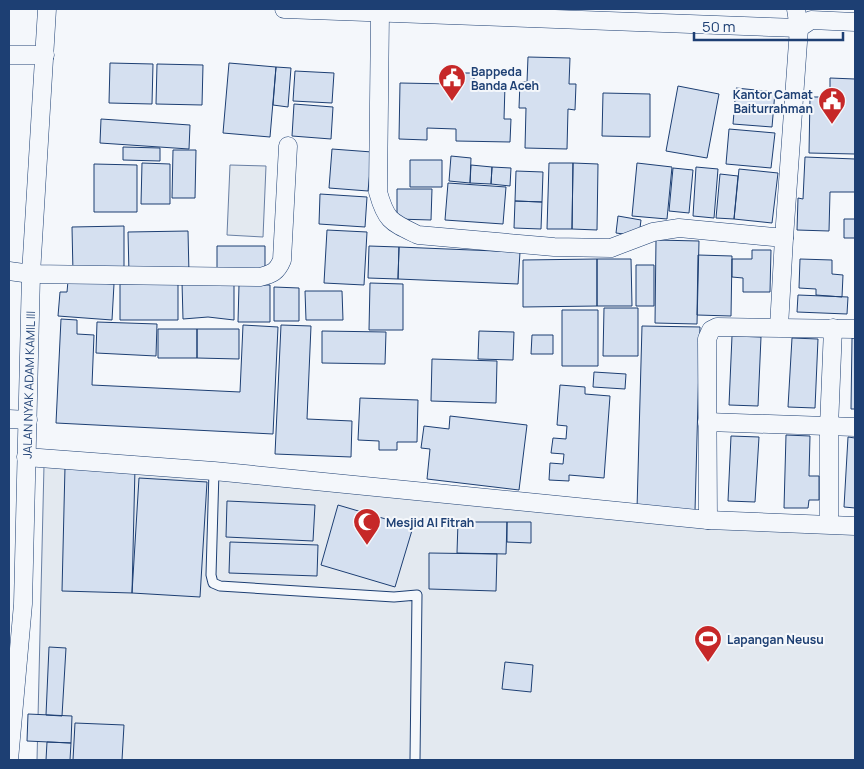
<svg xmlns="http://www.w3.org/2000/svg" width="864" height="769" font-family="Manrope,sans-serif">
<rect width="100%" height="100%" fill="#f4f7fb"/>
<path fill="#e3e9f0" stroke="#687fa3" d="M230 165 266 166 263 237 227 235Z
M44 465 855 526V760H37Z"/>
<path fill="#d5e0f0" stroke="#1d3f73" d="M528 57 570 58 569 84H576L575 110 568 109 567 149 525 148 526 108H519L520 82H527Z
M110 63 153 64 152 104 109 103Z
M229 63 276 67 270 137 223 133Z
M157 64 203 65 202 105 156 104Z
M276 67 291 68 288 107 273 105Z
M295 71 334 73 332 103 293 101Z
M451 73H474V85H505L504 119H511L510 142 456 141V129L427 128V140L399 139 400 83 451 84Z
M830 78 855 79V154L809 153 810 97H830Z
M678 86 719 94 707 158 666 151Z
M736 88 775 92 772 127 733 124Z
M603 93 650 94V137L602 136Z
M294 104 333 107 331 139 292 136Z
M101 119 190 125 189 149 100 143Z
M729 129 775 133 771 168 726 164Z
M123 147 160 148V161L123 160Z
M332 149 372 152 368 191 329 188Z
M173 150H196L195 198H172Z
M451 156 471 158 470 183 449 181Z
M805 157 855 159V192H830L829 231 797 230 798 198 803 199Z
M410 160H442V187H410Z
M142 163 170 164V204H141Z
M549 163H573L572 229H547Z
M573 163 598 164 597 230 572 229Z
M637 163 672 167 667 219 632 216Z
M94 164 137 165V212H94Z
M471 165 492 167 491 184 470 183Z
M492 167 511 168 510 186 491 184Z
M696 167 718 169 714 218 693 216Z
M673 168 693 170 689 213 669 211Z
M739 169 778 173 772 223 734 219Z
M516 171 543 172 542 202 515 201Z
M720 174 738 176 734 219 716 218Z
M448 183 506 187 503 224 445 220Z
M397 189H432L431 220 397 219Z
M320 194 367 197 365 227 319 224Z
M515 201 542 202 541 229 514 228Z
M618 216 641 220 639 236 616 233Z
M844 219H855V238H844Z
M124 226V272L73 273 72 227Z
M327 230 367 232 364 285 324 283Z
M188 231 189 274H129L128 232Z
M656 240 699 241 697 324 655 323Z
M217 246H265V271H217Z
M369 246 399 247 398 279 368 278Z
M399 247 520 252 518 284 398 279Z
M752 250H771L770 292H743V278L732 277V259H752Z
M698 255 732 256 731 316 697 315Z
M597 259H631L632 306H597Z
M597 259V306L523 307V260Z
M800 259 832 260V274L843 275 842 297 816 295V289L799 288Z
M636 265H654V306H636Z
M68 281 114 284 112 320 58 316 60 292H67Z
M182 282H234V320L208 317 183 319Z
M370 283 403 284V330H369Z
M120 284H178V320H120Z
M239 285H270V322H238Z
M274 287 299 288V321H274Z
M305 291H342L343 320H306Z
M798 295 848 297 847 314 797 312Z
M604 308H638V356H603Z
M562 310H598V366H562Z
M61 319 77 320V334L94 335 92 385 240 392 243 325 278 327 273 434 56 423Z
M97 322 157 324 156 356 96 353Z
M281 325 311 326 307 419 352 421 351 457 275 454Z
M642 326 700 327 695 511 637 509Z
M158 329H197V358H158Z
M197 329H239V359L197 358Z
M322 331 386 332 385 364 322 363Z
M479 331 514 332 513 360 478 359Z
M532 335H553V354H531Z
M732 336 761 337 758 406 729 405Z
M792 338 818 339 815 408 788 407Z
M852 338H855V409H851Z
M432 359 497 361 496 403 431 401Z
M594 372 626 374 625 389 593 387Z
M560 385 585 387V394L610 396 604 478 569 475V481L549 480 550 463 563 464 564 454 551 453 553 438 566 439 567 426 557 425Z
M360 398 418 400 417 442H397V450H379V441L358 440Z
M450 416 527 425 519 490 427 479 430 449 421 448 424 426 449 429Z
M786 435 810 436 809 476H819V500H809L808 508H784Z
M731 436 759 437 755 502 728 501Z
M848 437 855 438V508L844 507Z
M65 467 135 468 132 593 62 591Z
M139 478 207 482 200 597 132 593Z
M227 501 315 505 313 541 226 537Z
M338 505 413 527 395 587 321 565Z
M458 522H507L506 554 457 553Z
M507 522H531V543L507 542Z
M230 542 318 545 317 576 229 573Z
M429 553 497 554 496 591 429 589Z
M49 647 66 648 62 716 46 715Z
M505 662 533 665 531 692 502 689Z
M28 714 72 716 71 743 27 741Z
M75 723 124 725 122 760H73Z
M47 742 71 743 70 760H46Z"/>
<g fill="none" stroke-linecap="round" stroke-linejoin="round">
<defs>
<path id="service" d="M214 471 211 575 213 583 220 586 394 597 417 595 415 760"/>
<g id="minor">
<path d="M284 9 799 28 811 20 855 22"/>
<path d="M380 13 378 192C386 221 391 222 418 235L554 247 611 248 653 232 679 228 784 238 799 28 796 9"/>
<path d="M9 55H45"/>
<path d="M9 271 31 274 260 277C272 274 277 272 282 260L288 146"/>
<path d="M779 327 784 238"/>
<path d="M9 419 28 420"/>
<path d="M707 422 855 427"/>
<path d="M26 457 214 471 708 520 855 526"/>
<path d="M708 520 707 339 711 330 717 327 855 329"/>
<path d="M829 524V427L833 328"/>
<path id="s1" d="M9 760 23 604 31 274 47 9"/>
</g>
</defs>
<use href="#service" stroke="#1d3f73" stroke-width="11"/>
<use href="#minor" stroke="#1d3f73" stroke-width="19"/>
<use href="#service" stroke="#f4f7fb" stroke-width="9"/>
<use href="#minor" stroke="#f4f7fb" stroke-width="18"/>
</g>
<defs>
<symbol id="civic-pin" viewBox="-11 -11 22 30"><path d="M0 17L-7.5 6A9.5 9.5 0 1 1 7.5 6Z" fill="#c62828" stroke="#f4f7fb"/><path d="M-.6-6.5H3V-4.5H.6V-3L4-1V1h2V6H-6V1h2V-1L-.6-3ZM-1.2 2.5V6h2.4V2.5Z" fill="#fff"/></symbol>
<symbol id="mosque-pin" viewBox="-11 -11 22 30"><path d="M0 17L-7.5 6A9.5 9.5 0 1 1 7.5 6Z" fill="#c62828" stroke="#f4f7fb"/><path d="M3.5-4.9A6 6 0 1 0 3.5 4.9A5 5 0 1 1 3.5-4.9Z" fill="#fff"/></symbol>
<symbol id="stadium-pin" viewBox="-11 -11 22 30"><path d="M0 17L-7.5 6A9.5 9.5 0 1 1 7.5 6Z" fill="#c62828" stroke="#f4f7fb"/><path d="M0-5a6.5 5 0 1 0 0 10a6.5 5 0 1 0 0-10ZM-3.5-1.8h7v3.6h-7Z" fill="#fff"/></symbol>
</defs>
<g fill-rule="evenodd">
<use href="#civic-pin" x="436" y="62" width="32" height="43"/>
<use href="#civic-pin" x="816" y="85" width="32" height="43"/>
<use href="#mosque-pin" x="351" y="506" width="32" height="43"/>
<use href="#stadium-pin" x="692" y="623" width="32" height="43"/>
</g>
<g text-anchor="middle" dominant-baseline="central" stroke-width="4" stroke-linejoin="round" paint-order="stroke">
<g font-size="12" font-weight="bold" fill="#1d3f73" stroke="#f4f7fb" text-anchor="start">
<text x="471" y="71">Bappeda<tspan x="471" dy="14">Banda Aceh</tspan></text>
<text x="813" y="94" text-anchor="end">Kantor Camat<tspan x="813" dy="14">Baiturrahman</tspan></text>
<text x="386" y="522">Mesjid Al Fitrah</text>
<text x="727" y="639">Lapangan Neusu</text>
</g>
<g font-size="12" fill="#1d3f73" stroke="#f4f7fb">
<text stroke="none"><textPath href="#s1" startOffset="376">JALAN NYAK ADAM KAMIL III</textPath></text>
</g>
</g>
<rect width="864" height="769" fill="none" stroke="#1d3f73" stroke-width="20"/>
<path d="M694 32v8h149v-8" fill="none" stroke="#1d3f73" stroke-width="2.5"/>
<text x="702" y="32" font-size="15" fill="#1d3f73" stroke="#f4f7fb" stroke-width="4" paint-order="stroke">50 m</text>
</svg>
